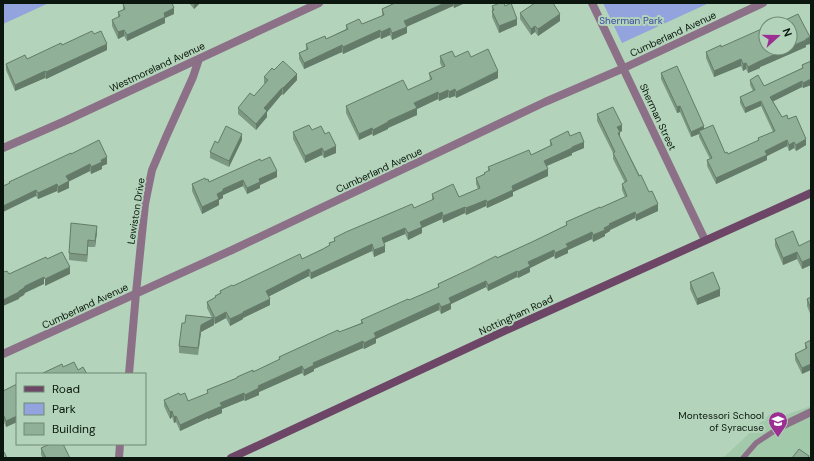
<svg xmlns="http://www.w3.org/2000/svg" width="814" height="461" font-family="'DM Sans',sans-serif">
<rect width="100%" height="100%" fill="#b3d4ba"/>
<path fill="#a1c9aa" d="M811 406V458H723L770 414 777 418Z"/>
<path fill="#93a3dd" d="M3 3H49L3 24Z
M603 3H709L622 43Z"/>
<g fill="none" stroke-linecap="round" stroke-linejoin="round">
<path stroke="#8c7088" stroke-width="5.5" d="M743 458 756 443 782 426"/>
<path stroke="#8c7088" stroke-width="8" d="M592 3 705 240
M3 148 65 121 319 3
M3 354 232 250 545 102 624 68 763 3
M129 374 136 293 145 204 152 170 166 137 193 77 199 59
M782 426 811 412
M119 458 120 444"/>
<path stroke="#6d4667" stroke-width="8" d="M231 458 513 327 811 193"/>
</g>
<path fill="#7c9782" d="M189 3H200L194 9Z
M395 3H465L454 8 453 6 406 27 407 33 392 40 390 35 381 39 380 37 343 54 342 52 304 69 299 59V53L306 50V44L326 39 346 29V25L362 24 382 16V9Z
M123 4 174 14 165 18V23L127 41 124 36 118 39 112 26V20L118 17V12L123 10Z
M492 6H505L517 25 499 33 492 17Z
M520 13 560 21 538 36 535 32 531 35 520 19Z
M94 34 107 50 46 79 45 78 15 91 6 70V64L27 59 62 45Z
M810 44 806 45V47L760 67V68L748 73 746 69 743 71 741 66 714 77 706 58V52L721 47Z
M440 56 455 57H471L498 78 456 98 455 96 449 98 448 97 439 101 438 99 417 109V115L388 128V129L373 136 372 134 359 140 346 113V106L408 90 430 80 429 73 442 67 440 63Z
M811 61V85L803 88 802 87 773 101 782 117 788 119 806 145 796 151 794 148 789 151 787 146 767 156V160L716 184 707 166V160L710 159 699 137V134L691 137 680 112 677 113 661 79V73L704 129 725 153 728 154 758 141V138L773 132 761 106 745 113 740 103V97L753 91 750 85V80L764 86 802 68V65Z
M274 70 297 80 283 95 282 94 267 112V117L256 130 238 114V108L254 96 265 84 264 83V77Z
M597 114 622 131 620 132V137L658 211 636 221 635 218 610 230V231L605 234V236L593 242 592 239 568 250V253L555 259 554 256 530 268V272L518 278 517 277 488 291 486 287 451 304V309L441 314 439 310 376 339V343L364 349 363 348 314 369V371L304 376 302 373 259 392V395L245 401 244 400 222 409V413L208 419V418L180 431 176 422 174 423 172 417 170 419 164 406V400L180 395 188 401 207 394V390L237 378V377L253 372 279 360V357L361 323V320L438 288V284L534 241 566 225V222L600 208 625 197 622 190V184L625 183 613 159V153L597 121Z
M312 130 325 134 336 153 324 158 322 155 305 163 293 139V132Z
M570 136 584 148 572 153V155L547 166 548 176 513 192V196L487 208 486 206 466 215 465 213 443 223 442 219 422 228V233L408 240 405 234 384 243 385 252 374 257 372 251 311 279 309 276 269 296 270 305 243 318V319L230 326 226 318 215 324 214 323V325L201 332 198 355 179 353V346L185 323 212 318 207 308V302L215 298V296L220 293V291L302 259 323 249 329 246V243L334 241V238L414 208 432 201V194L459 197 478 189 476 184V178L484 174V173L488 171V167L531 155 550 146V140Z
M242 140 229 167 210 158V152L218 143Z
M71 154 107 164 102 166V169L91 174 90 171 69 181V188L58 193 57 191 38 199 36 196 9 183V182Z
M261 161 277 177 260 185V188L247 194 243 186 223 195V198L219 200V205L202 214 192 191V184L206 180 209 182Z
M97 232 95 247H88L87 262 69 260V253Z
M775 239 799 246 811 240V265L802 269 797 259 783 265 775 246Z
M690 282 720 296 697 305 690 289Z
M811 297V316L807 306V299Z
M811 340 802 374 795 360V354L805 349V343Z
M17 384V422L6 427 4 422 3 391Z
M41 448 70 458H43L41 455Z"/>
<path fill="#657b6a" d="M194 3H200L194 9Z
M445 3H453V6L404 28V21Z
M454 3H465L454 8Z
M174 8V14L165 18V23L127 41V35L164 13Z
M560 14V21L538 36V29Z
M517 19V25L499 33V26Z
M535 26V32L531 35V29Z
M407 27V33L392 40V33Z
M390 28V35L381 39V32Z
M124 30V36L118 39V32Z
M380 30V37L343 54V47Z
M810 37V44L806 45V47L760 67V68L748 73V67L760 61 789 48H790V47Z
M107 44V50L46 79V72Z
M342 45V52L304 69V63Z
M741 59V66L714 77V71Z
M746 63V69L743 71V64Z
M45 71V78L15 91V85Z
M498 71V78L456 98V92Z
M297 74V80L283 95V88Z
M811 79V85L803 88V83Z
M802 81V87L770 103V97Z
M282 88V94L267 112V117L256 130V124L264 108Z
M455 89V96L449 98V92Z
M448 90V97L439 101V94Z
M438 92V99L417 109V115L388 128V129L373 136V130L388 121 414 103Z
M761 101V106L745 113V108Z
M680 106V112L677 113V107Z
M622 125V131L620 132V139L618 140 617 127Z
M704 126V131H699V134L691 137V132Z
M372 128V134L359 140V134Z
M242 134V140L229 167V161Z
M806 139V145L796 151V145Z
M787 140V146L767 156V160L716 184V178L765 151Z
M584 142V148L572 153V155L544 167V161Z
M794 142V148L789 151V145Z
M336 146V153L324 158V152Z
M322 148V155L305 163V156Z
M107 157V164L102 166V169L91 174V167L101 160Z
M90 164V171L66 183V176Z
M548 169V176L513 192V196L487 208V202L512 186Z
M277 171V177L260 185V188L247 194V188L259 179Z
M243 180V186L223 195V198L219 200V205L202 214V207L223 189Z
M69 181V188L58 193V187Z
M57 184V191L38 199V193Z
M36 190V196L3 212V206Z
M486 200V206L466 215V208Z
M658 204V211L636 221V215Z
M465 207V213L443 223V216Z
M442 212V219L422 228V233L408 240V233L420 222Z
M635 212V218L610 230V231L605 234V236L593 242V235L609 224Z
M97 226V232L95 247V241Z
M405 228V234L382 244V238Z
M592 232V239L568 250V253L555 259V253L566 244Z
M88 240V247L87 262V255Z
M372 244V251L311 279V273Z
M385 246V252L374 257V250Z
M554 250V256L530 268V272L518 278V272L528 262Z
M797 252V259L783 265V258Z
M811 258V265L802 269V262Z
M70 267V274L45 286V279Z
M309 269V276L266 298V291Z
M517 271V277L488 291V285Z
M44 277V284L25 293 24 295 19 298V299L3 306V300L19 291 25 286Z
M486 281V287L451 304V309L441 314V307L449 298Z
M720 289V296L697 305V299Z
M270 299V305L243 318V319L230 326V319L243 312Z
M439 303V310L376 339V343L364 349V343L374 333Z
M226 312V318L215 324V318Z
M214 318V325L201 332 198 355 201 325Z
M363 341V348L314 369V371L304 376V370L313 363Z
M811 364V370L802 374V368Z
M302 366V373L259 392V395L245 401V395L258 386Z
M244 393V400L222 409V413L208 419V412L220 403Z
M172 411V417L170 419V412Z
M208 412V418L180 431V425Z
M17 416V422L6 427V421Z
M176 416V422L174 423V417Z"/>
<path fill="#90b097" stroke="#657b6a" d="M125 3H172L174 8 164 13 165 17 127 35 124 30 118 32 112 20 120 16 118 12 125 9 123 4Z
M395 3H445L404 21 407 27 392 33 390 28 381 32 380 30 343 47 342 45 304 63 299 53 308 49 306 44 325 36 326 39 348 29 346 25 359 19 362 24 384 15 382 9Z
M500 3H504L505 6 511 3 517 19 499 26 492 11 494 10 492 6Z
M535 3H553L560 14 538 29 535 26 531 29 520 13Z
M798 14 810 37 806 39V40L790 47V24H777Z
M766 27V48H789L760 61 748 67 746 63 743 64 741 59 714 71 706 52 721 45V47Z
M92 31 94 34 101 31 107 44 46 72 45 71 15 85 6 64 25 55 27 59 61 43 62 45Z
M488 49 498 71 456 92 455 89 449 92 448 90 439 94 438 92 414 103 417 108 388 121V122L373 130 372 128 359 134 346 106 403 80 408 90 432 79 429 73 445 66 440 56 452 51 455 57 468 51 471 57Z
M283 61 297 74 283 88H282L264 108 267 111 256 124 238 108 250 93 254 96 268 80 264 77 272 68 274 70Z
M811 61V79L803 83 802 81 770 97 782 117 787 115 788 119 796 116 806 139 796 145 794 142 789 145 787 140 765 151 767 155 716 178 707 160 712 158 699 131 713 125 725 153 727 152 728 154 759 140 758 138 775 131 761 101 745 108 740 97 755 90 750 80 758 75 764 86 803 68 802 65Z
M677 66 704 126 691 132 680 106 677 107 661 73Z
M613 107 622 125 617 127 620 132 618 133 639 176 641 175 649 192 652 191 658 204 636 215 635 212 609 224 610 225 604 228 605 230 593 235 592 232 566 244 568 247 555 253 554 250 528 262 530 266 518 272 517 271 488 285 486 281 449 298 451 303 441 307 439 303 374 333 376 337 364 343 363 341 313 363 314 365 304 370 302 366 258 386 259 388 245 395 244 393 220 403 222 406 208 412 180 425 176 416 174 417 172 411 170 412 164 400 179 393 180 395 185 393 188 401 208 393 207 390 237 378V377L253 370V372L280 359 279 357 316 340 338 330 339 332 363 323 361 320 408 299 409 300 439 287 438 284 470 269 496 256 497 258 534 241 567 225 566 222 600 207V208L627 196 622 184 627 181 613 153 615 152 597 114Z
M309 125 312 130 321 126 325 134 329 132 336 146 324 152 322 148 305 156 293 132Z
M226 126 242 134 229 161 210 152 215 141 218 143Z
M568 131 570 136 580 132 584 142 572 147V148L544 161 548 169 512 186 513 190 487 202 486 200 466 208 465 207 443 216 442 212 420 222 422 227 408 233 405 228 382 238 385 246 374 250 372 244 311 273 309 269 266 291 270 299 243 312V313L230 319 226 312 215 318 207 302 216 297 215 296 221 293 220 291 232 285 233 286 300 254 302 259 323 249 330 245 329 243 335 241 334 238 346 232 412 204 414 208 434 199 432 194 453 184 459 197 480 188 476 178 485 174 484 173 490 170 488 167 529 150 531 155 552 145 550 140Z
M99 140 107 157 101 160 102 162 91 167 90 164 66 176 69 181 58 187 57 184 38 193 36 190 3 206V186L10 183 9 182 71 153V154Z
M270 157 277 171 259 179 260 182 247 188 243 180 223 189V191L217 194 219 199 202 207 192 184 205 178 206 180 208 179 209 182 260 159 261 161Z
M71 223 97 226 95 241 88 240 87 255 69 253Z
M793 231 799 246 811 240V258L802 262 797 252 783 258 775 239Z
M62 252 70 267 45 279 44 277 25 286 24 288 19 291V292L3 300V272L7 271 9 274 46 257 47 259Z
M713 272 720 289 697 299 690 282Z
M811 297V309L807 299Z
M186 315 214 318 201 325 198 348 179 346 182 323H185Z
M811 340V364L802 368 795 354 807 348 805 343Z
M74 362 78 370 83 367 87 374H41L62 364 63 367Z
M17 384V416L6 421 4 416H3V391Z
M50 444H63L70 458H46L41 448Z
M799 449 809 456 808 458H792Z
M3 452H4L7 458H3Z"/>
<defs>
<symbol id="school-pin" viewBox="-11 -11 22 30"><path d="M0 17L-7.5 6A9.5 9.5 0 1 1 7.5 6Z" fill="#9c3092" stroke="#b3d4ba"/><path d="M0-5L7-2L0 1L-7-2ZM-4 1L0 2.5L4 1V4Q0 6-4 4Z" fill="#fff"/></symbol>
</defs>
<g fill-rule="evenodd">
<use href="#school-pin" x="767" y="410" width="22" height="30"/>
</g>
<g text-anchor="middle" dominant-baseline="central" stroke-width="4" stroke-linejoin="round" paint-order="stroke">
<g font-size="10" fill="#3b4a9f" stroke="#b3d4ba">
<text x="631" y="20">Sherman Park</text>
</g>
<g font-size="10" fill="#0b170e" stroke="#b3d4ba">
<text transform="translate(673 34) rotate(-25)">Cumberland Avenue</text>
<text transform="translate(157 67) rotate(-25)">Westmoreland Avenue</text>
<text transform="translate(658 117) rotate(65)">Sherman Street</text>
<text transform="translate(379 170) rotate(-25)">Cumberland Avenue</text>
<text transform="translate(136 211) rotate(-81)">Lewiston Drive</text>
<text transform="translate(85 306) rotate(-25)">Cumberland Avenue</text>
<text transform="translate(516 315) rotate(-25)">Nottingham Road</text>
</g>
<g font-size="10" fill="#0b170e" stroke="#b3d4ba" text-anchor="end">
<text x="764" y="415">Montessori School<tspan x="764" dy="12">of Syracuse</tspan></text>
</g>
</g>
<rect width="814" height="461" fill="none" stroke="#0b170e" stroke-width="8"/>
<rect x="16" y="373" width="130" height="72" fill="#b3d4ba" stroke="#708875"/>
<rect x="24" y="386" width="20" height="6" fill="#6d4667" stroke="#708875"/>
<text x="52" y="393" font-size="12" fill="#0b170e">Road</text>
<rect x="24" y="403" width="20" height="12" fill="#93a3dd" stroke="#708875"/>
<text x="52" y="413" font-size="12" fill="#0b170e">Park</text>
<rect x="24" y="423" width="20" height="12" fill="#90b097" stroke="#708875"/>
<text x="52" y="433" font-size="12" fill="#0b170e">Building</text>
<g transform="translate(778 36) rotate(69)"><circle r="19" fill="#b3d4ba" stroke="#708875"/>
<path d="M0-3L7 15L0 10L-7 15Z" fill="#9c3092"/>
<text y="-6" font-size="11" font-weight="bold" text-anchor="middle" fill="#0b170e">N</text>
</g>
</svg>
